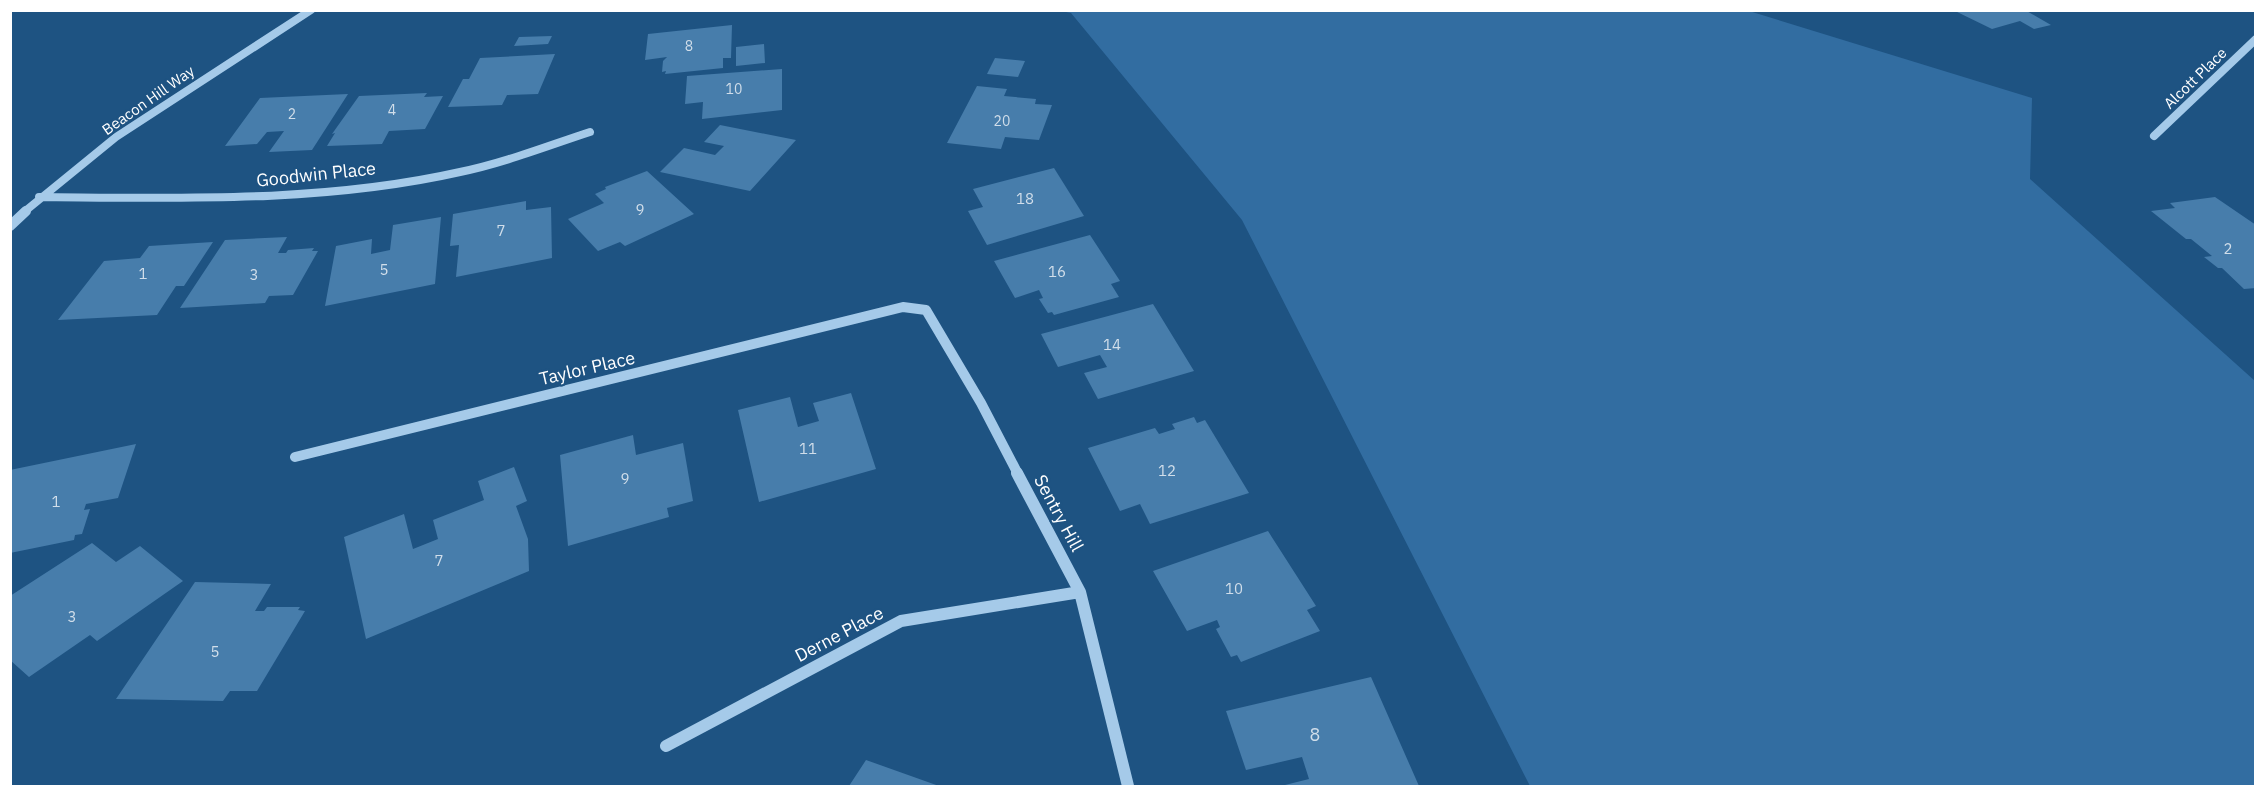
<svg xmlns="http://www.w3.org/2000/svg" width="2266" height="797" font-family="'IBM Plex Sans',sans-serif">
<rect width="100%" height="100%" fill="#1e5382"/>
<path fill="#326da1" d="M1061 11H1749L2032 98 2030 179 2255 381V786H1530L1242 220 1071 13Z"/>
<path fill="#477dab" d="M1953 10H2025L2051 25 2034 29 2020 21 1992 29Z
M732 25 731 58H723V68L665 74 666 71 662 72 663 61 667 57 645 60 648 34Z
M552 36 548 44 514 46 519 37Z
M764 44 765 63 736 66V47Z
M555 54 538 94 507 95 502 105 448 107 463 79H469L480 58Z
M995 58 1025 61 1018 77 987 74Z
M782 69V110L702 119 703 102 685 104 687 76Z
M977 86 1007 89 1004 96 1036 99 1035 104 1052 105 1039 140 1005 137 1001 149 947 143Z
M427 93 424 97 443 96 425 129 389 131 382 144 327 146 335 133 332 134 359 96Z
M348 94 312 150 269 152 284 131 267 132 257 144 225 146 260 98Z
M720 125 796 140 750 191 660 172 684 148 715 155 724 146 704 142Z
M1054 168 1084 216 987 245 968 211 983 207 973 189Z
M647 171 694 214 625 246 620 242 598 251 568 219 604 203 595 194 606 189 605 187Z
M2215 197 2256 225V288L2244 289 2222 268H2218L2204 257 2212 256 2191 239H2186L2151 211 2175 208 2170 203Z
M526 201V210L551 207 552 258 456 277 459 245 450 246 453 214Z
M441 217 435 284 325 306 336 246 372 239 371 254 390 250 393 225Z
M1090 235 1120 281 1111 284 1119 297 1054 315 1052 312 1048 313 1039 299 1043 298 1039 290 1015 298 994 261Z
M287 237 278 253H286L288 250 314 248 312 251H318L293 295 269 296 265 303 180 308 225 240Z
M213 242 184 286H176L157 315 58 320 104 261 140 258 149 246Z
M1153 304 1194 371 1098 399 1084 373 1107 367 1100 355 1058 367 1041 334Z
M851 393 876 469 759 502 738 410 790 397 798 427 819 421 813 403Z
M1194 417 1197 423 1205 420 1249 493 1150 524 1140 504 1120 511 1088 448 1155 428 1159 434 1175 429 1172 424Z
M633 435 636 455 683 443 693 501 667 508 669 517 568 546 560 455Z
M136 444 118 498 86 504 84 510 90 509 82 534 75 535 74 540 10 553V470Z
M514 467 527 501 516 506 528 539 529 571 366 639 344 537 404 514 413 549 438 539 433 520 484 500 478 481Z
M1268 531 1316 606 1307 610 1320 631 1241 662 1237 655 1231 657 1216 629 1220 627 1217 620 1187 631 1153 571Z
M92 543 116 562 140 546 183 581 97 641 90 635 29 677 10 660V596Z
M195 582 271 584 255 611H264L267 607H300L298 610 305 611 257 691H230L223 701 116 699Z
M1371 677 1419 786H1281L1309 779 1302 757 1246 770 1226 711Z
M866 760 939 786H849Z"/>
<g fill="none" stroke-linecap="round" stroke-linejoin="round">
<path stroke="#a5cae9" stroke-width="8" d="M2154 136 2256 39
M39 197C179 198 323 203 460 172 504 163 547 146 590 132
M24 212 116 137 311 10"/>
<path stroke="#a5cae9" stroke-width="10" d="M10 226 26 211
M295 457 903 307 926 310 981 403 1018 474"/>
<path stroke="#a5cae9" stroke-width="12" d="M1017 473 1080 592 1128 786
M666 746 901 621 1080 592"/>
</g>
<g text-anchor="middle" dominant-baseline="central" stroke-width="4.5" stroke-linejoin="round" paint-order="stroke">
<g font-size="14" fill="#d1deea">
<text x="689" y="46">8</text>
<text x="734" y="89">10</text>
<text x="392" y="110">4</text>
<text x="292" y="114">2</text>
<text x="1002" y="121">20</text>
</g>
<g font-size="15" fill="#fff" stroke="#1e5382">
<text transform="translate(2195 78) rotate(-44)">Alcott Place</text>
<text transform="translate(148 100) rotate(-35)">Beacon Hill Way</text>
</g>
<g font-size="15" fill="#d1deea">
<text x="1025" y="198">18</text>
<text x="640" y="209">9</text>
<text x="501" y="230">7</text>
<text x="2228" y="248">2</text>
<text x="384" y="269">5</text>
<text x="1057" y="271">16</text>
<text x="143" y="273">1</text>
<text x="254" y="274">3</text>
<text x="1112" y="344">14</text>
<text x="808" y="448">11</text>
<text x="1167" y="470">12</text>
<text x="625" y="478">9</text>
<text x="56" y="501">1</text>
<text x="439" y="560">7</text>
<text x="1234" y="588">10</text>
<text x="72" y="616">3</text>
<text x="215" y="651">5</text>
</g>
<g font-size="18" fill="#fff" stroke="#1e5382">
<text transform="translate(316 174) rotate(-6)">Goodwin Place</text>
<text transform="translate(587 368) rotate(-13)">Taylor Place</text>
<text transform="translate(1059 513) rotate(62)">Sentry Hill</text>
<text transform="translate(839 634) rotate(-28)">Derne Place</text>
</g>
<g font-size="18" fill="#d1deea">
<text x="1315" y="734">8</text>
</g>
</g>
<rect width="2266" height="797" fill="none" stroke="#ffffff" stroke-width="24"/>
</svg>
